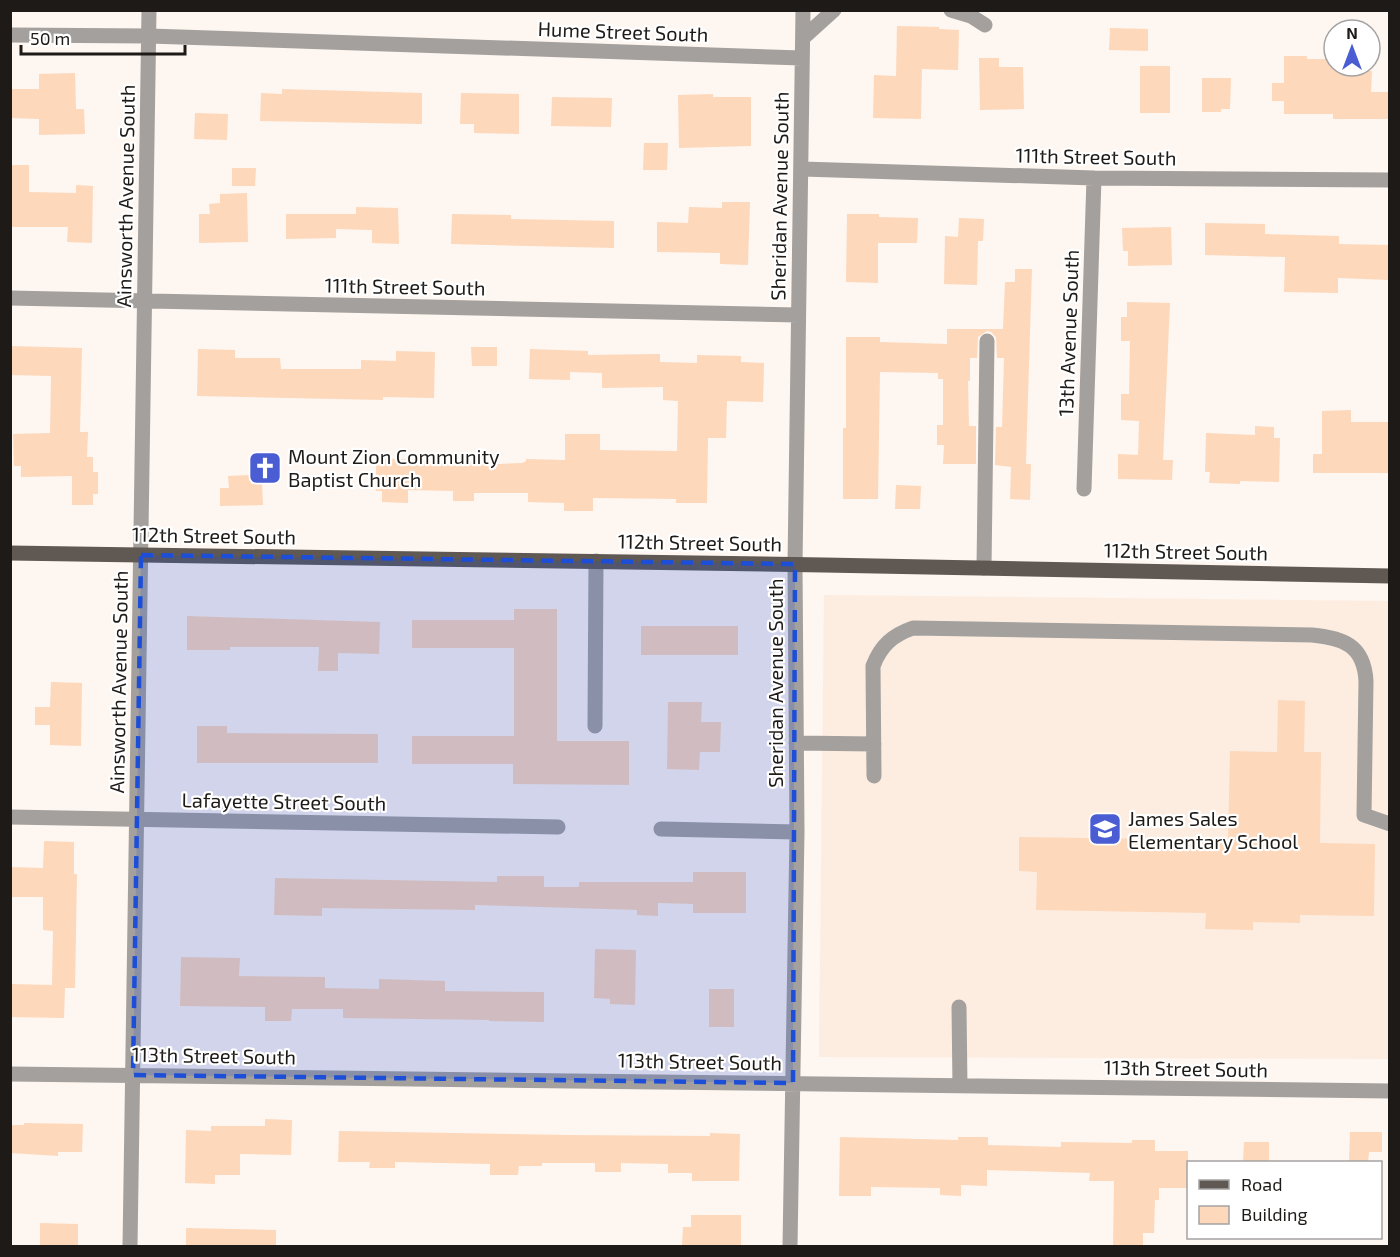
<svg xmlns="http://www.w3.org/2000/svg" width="1400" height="1257" font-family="'Exo 2',sans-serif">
<rect width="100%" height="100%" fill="#fef6f0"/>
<path fill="#fdede0" d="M824 595 1389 601V1059L819 1057Z"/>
<path fill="#fdd8bb" d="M897 26 939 27V29L959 30 958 70 922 69 921 119 873 118 874 75 896 76Z
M1110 28 1148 29V51L1109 50Z
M1284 56H1307V59H1334V66H1360V71H1372L1371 92H1389V119H1333V114H1284V101H1272V83H1284Z
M979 58H999V67H1023L1024 109 980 110Z
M1140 66H1170V113H1140Z
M75 73 76 109H84L85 134 39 135V119L10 118V89H39V74Z
M1202 78H1231L1230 109H1221V112H1202Z
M282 89 422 93V124L260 121 261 93 282 94Z
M461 93 519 94V134L474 133V124H460Z
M713 94V97H751V146L679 148 678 95Z
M552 97 612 98 611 127 551 126Z
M195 113 228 114 227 140 194 139Z
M644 143H668L667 170H643Z
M10 165H29V192L76 193V185L93 186 92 243 67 242 68 227H10Z
M232 168H256L255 186H232Z
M247 193 248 242 199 243V214H210L209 204 220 203V194Z
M722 202H750L748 265 720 264V253L657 252V222L688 223 689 207 722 208Z
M356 207 398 208 399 244 372 243V230L336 229V238L286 239V214H356Z
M452 214 511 215V219L614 221V248L451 244Z
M847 214H879V217L918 218 917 243H878V283L846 282Z
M959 218 984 219 983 241H978L977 285 944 284 945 236 958 237Z
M1205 223 1265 224V234L1339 236V244L1389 245V280L1338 278V293L1284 292 1285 257 1205 255Z
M1171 227 1172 265 1128 266V251H1123L1122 228Z
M1015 269H1032L1027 428 1026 464H1031L1030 500 1010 499 1011 467 995 465 996 427H1002L1004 358H997L996 337 991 332 987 331 978 337 977 358H970V381H968L969 426H976V464H943L944 445H937V425H943V379H938V373L880 372 878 499H843V428H846V337H880V342L947 344V329H1003L1005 282H1015Z
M1127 302 1170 303 1163 460H1173L1172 480 1118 479V454L1138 455 1139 421 1121 420V394H1129L1130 341H1121V317H1127Z
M10 346 82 348 80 432H88L87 457H93V472H98V494H93V505H72V476L21 477V466H14L13 434 50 433 51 376 10 375Z
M471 347H497V366H472Z
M198 349 235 350V358H280L281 369H361V360L396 361V351L435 352 434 398 383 397V400L197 396Z
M530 349 588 351V355L660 354V362L697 363V355L741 356V362L764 363 763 402 727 401 726 438H708L707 503H676V499L593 498V511H564V503L528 502V493H474V501H453V491L408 490V503L382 502V491H376V458L499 464 522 463 526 461V459L565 460V434H600V450L677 451 678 401 663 400V387L602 388V373L570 372V380L529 379Z
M1351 410V422H1389V473H1313V454H1322V411Z
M1255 426 1274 427V438H1280L1279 482 1240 481V484L1209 483 1210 472H1205L1206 433 1255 435Z
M251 475V484H262L263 505 220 506V488H229L228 476Z
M896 485 921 486 920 509H895Z
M514 609H557V741H629V785L513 784V764H412V736H514V648H412V620H514Z
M187 616 380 622 379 654 338 653V671H318L319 647H230V650H187Z
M641 626H738V655H641Z
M51 682 82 683 81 746 50 745V725H35V707H50Z
M1278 700 1305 701 1304 752H1321L1320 843 1375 844 1374 916 1300 915V923L1253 922V930L1205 929 1206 913 1036 910 1037 872 1019 871V837L1228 840 1230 751 1277 752Z
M668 702H702L701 722H721L720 752H700L699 770 667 769Z
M197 726H227V733L378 734V763H197Z
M44 841 74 842V874H77L75 988H65L64 1018 10 1017V984L52 985 53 931 43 930V897H10V867L43 868Z
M693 872H746V913H693V904L658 903V916L637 915V910L475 905V910L322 908V916L274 915 275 878 497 882V876H544V887H579V882H693Z
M595 949 636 950 635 1005 610 1004V999L594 998Z
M181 957 240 958 239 976 325 977V988L379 989V979L445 981V991L544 992V1022L489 1021V1020L343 1018V1009H292L291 1021H265V1007L180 1006Z
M709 989H734V1027H709Z
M265 1119 292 1120 291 1155 240 1154V1175H215V1184L185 1183 186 1130 211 1131V1126H265Z
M24 1123 83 1124 82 1152H58V1156L10 1153V1125H24Z
M339 1131 567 1135 710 1136V1133L740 1134 739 1181H692V1173H668V1164L621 1163V1172H595V1163H542V1166H519L518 1175H490V1164L395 1162V1168H369L370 1162H338Z
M1350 1132H1382V1152H1369L1368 1162H1349Z
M840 1137 958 1140V1137H988V1145L1061 1147V1142L1132 1143V1140H1155V1151H1188V1188H1159V1200H1155L1154 1233H1143V1246H1113L1114 1181H1089L1090 1173 987 1170V1186L961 1185V1196L940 1195V1188L871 1187V1196H839Z
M1244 1142H1269V1162H1243Z
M691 1215H741V1246H682L683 1227H691Z
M40 1223 78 1224V1246H40Z
M186 1228 276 1230V1246H186Z"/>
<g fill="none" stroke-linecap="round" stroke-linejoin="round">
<path stroke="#a4a09d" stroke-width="15" d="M951 10 971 16 985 25
M10 35 149 36 802 58
M803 38 834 10
M802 169 1094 178 1390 180
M10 298 798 315
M1084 489 1094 178
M984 568 987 341
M595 726 596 561
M796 743 874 744
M874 776 873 666C881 645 893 635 913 628L1312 635C1343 638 1364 645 1366 681L1364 815 1390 824
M10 817 558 827
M661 829 797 832
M959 1007 960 1086
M10 1074 1390 1091
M130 1246 149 10
M790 1246 797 832 795 564 803 10"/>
<path stroke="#5f5853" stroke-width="15" d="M10 553 824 565 1390 576"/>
</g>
<path fill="#1d4ed8" fill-opacity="0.2" stroke="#1d4ed8" stroke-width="4.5" stroke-dasharray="12 8" stroke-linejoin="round" d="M141 555 795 564 793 1083 133 1075Z"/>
<defs>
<symbol id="church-square" viewBox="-11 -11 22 22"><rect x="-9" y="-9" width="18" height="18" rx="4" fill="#4b5dd2" stroke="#fff"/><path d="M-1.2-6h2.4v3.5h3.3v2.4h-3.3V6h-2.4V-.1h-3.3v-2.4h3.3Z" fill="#fff"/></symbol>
<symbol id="school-square" viewBox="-11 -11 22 22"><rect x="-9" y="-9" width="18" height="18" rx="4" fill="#4b5dd2" stroke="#fff"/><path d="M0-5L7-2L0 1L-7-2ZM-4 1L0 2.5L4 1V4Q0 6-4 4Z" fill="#fff"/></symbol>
</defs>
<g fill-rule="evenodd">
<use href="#church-square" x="246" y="449" width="38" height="38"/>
<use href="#school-square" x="1086" y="810" width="38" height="38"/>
</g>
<g text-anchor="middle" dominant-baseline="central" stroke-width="4.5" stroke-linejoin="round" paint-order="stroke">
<g font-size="20" fill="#1e1a18" stroke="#fff">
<text transform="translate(623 31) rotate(2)">Hume Street South</text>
<text transform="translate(1096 156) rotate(1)">111th Street South</text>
<text transform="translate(125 196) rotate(-89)">Ainsworth Avenue South</text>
<text transform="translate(779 196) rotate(-89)">Sheridan Avenue South</text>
<text transform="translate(405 286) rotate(1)">111th Street South</text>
<text transform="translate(1068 333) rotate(-88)">13th Avenue South</text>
<text transform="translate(214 535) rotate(1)">112th Street South</text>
<text transform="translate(700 542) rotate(1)">112th Street South</text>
<text transform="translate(1186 551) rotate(1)">112th Street South</text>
<text transform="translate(118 682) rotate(-89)">Ainsworth Avenue South</text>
<text transform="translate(775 683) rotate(-90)">Sheridan Avenue South</text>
<text transform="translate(284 801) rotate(1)">Lafayette Street South</text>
<text transform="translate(214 1055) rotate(1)">113th Street South</text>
<text transform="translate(700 1061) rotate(1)">113th Street South</text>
<text transform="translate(1186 1068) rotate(1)">113th Street South</text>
</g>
<g font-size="20" fill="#1e1a18" stroke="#fff" text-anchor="start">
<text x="288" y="456">Mount Zion Community<tspan x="288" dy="23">Baptist Church</tspan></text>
<text x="1128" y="818">James Sales<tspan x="1128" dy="23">Elementary School</tspan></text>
</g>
</g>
<rect width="1400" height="1257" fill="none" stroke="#1e1a18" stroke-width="24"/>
<rect x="1187" y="1161" width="195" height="78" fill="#ffffff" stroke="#a5a3a3" stroke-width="1.5"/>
<rect x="1199" y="1180" width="30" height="9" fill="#5f5853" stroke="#a5a3a3" stroke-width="1.5"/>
<text x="1241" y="1191" font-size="18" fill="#1e1a18">Road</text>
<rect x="1199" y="1206" width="30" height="18" fill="#fdd8bb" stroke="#a5a3a3" stroke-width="1.5"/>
<text x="1241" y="1221" font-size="18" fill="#1e1a18">Building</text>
<g transform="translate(1352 48)"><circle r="28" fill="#ffffff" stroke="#a5a3a3" stroke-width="1.5"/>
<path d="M0-4.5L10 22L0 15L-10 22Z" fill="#4b5dd2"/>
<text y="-9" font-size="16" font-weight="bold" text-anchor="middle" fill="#1e1a18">N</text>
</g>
<path d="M21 45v9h164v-9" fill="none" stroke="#1e1a18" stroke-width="3"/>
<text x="30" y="45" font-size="18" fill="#1e1a18" stroke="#ffffff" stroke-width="4.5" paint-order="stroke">50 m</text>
</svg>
